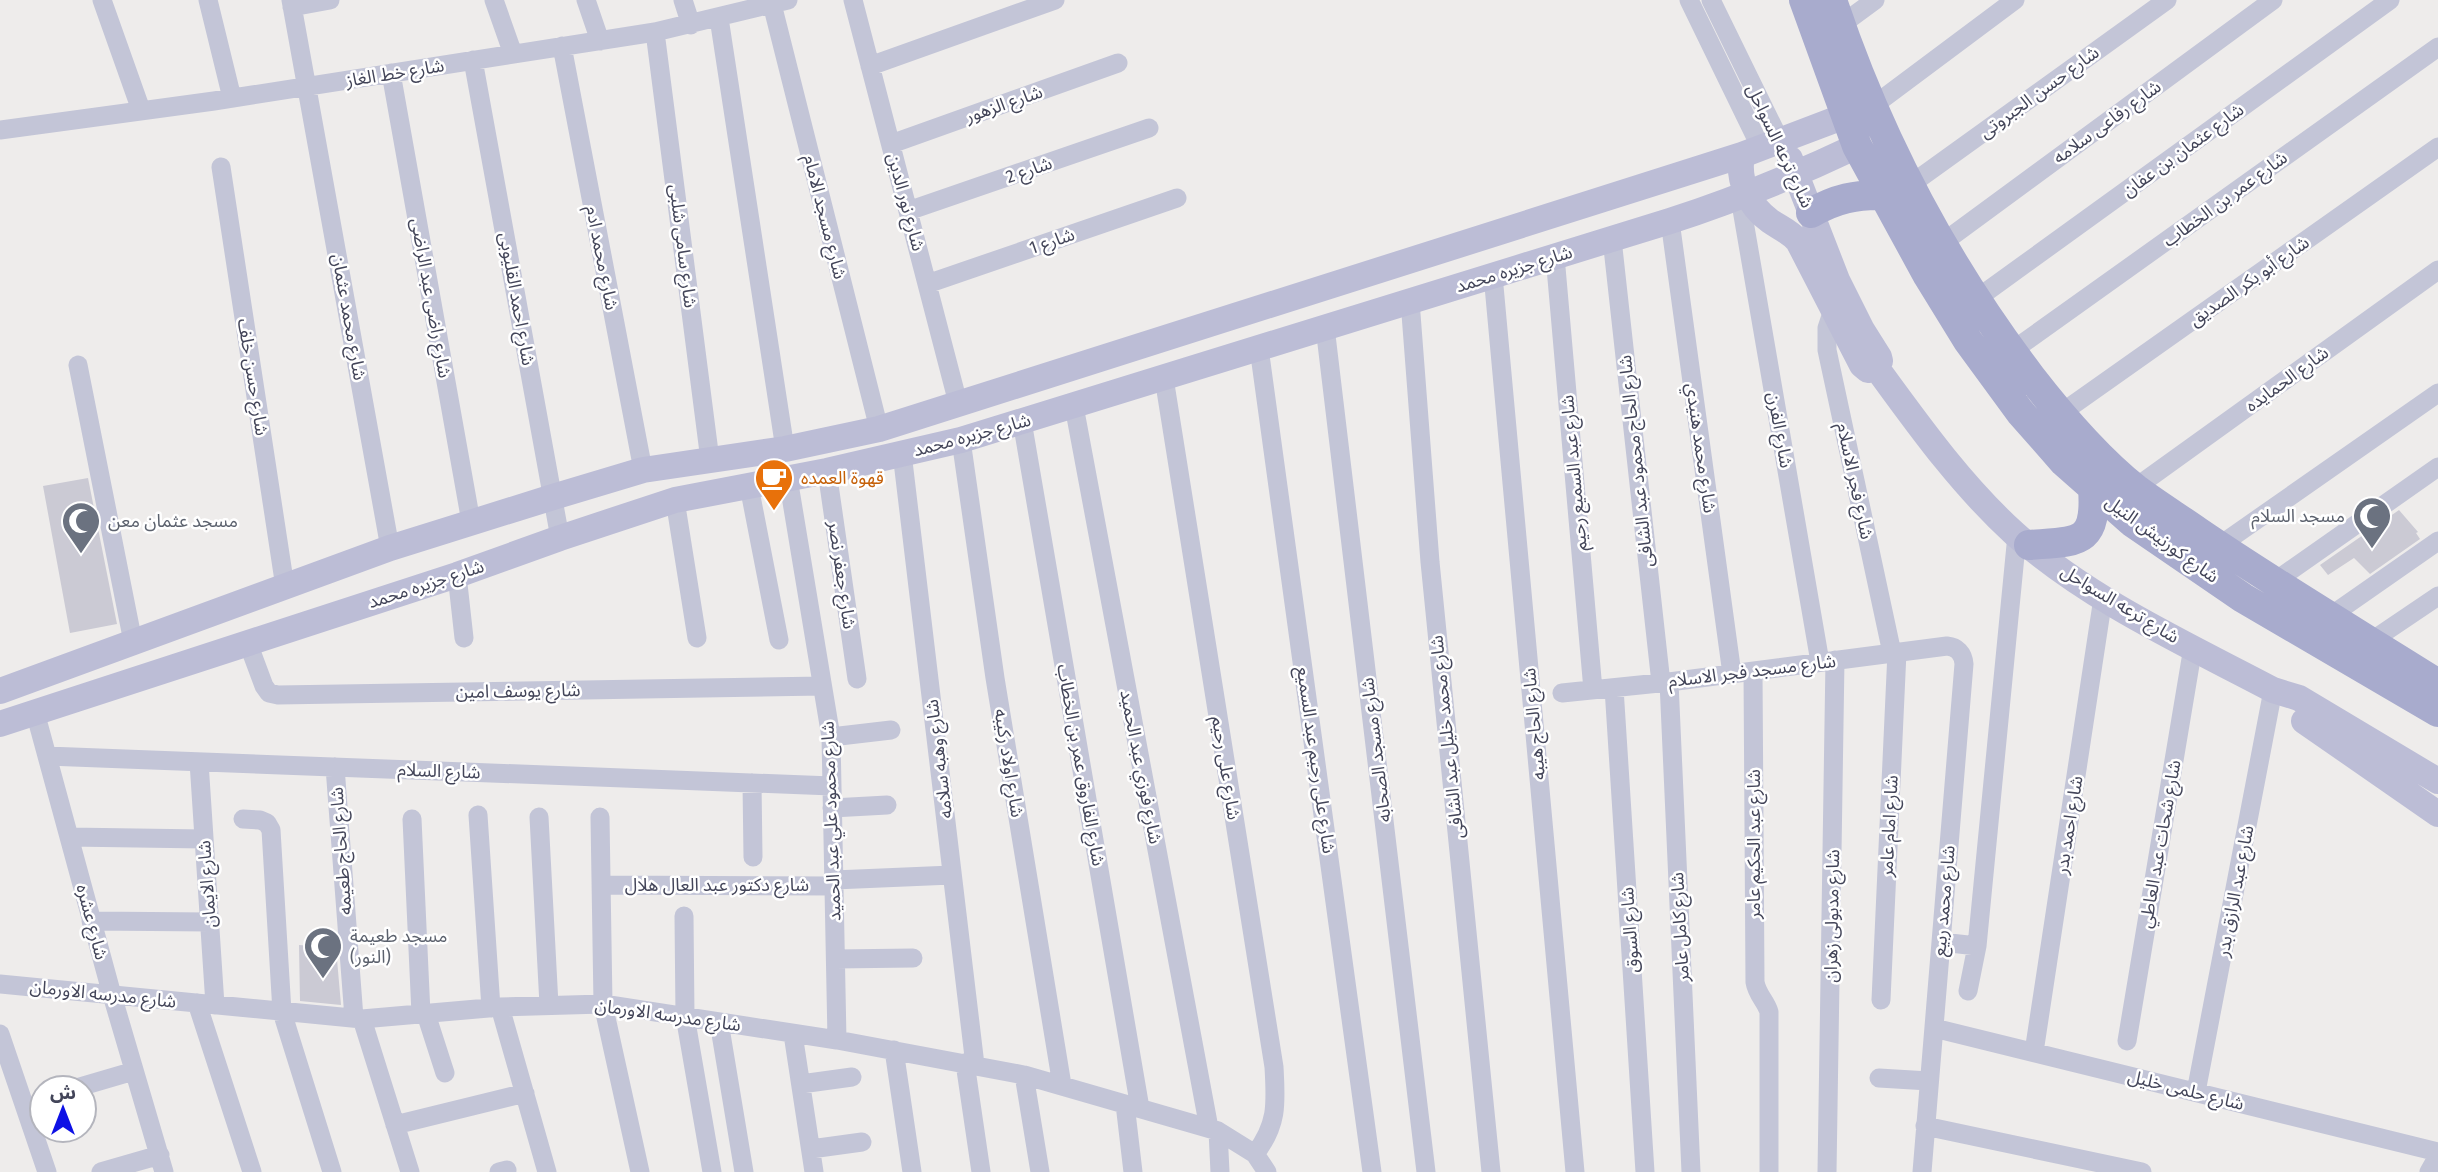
<svg xmlns="http://www.w3.org/2000/svg" width="2438" height="1172" font-family="'Fira Sans Condensed','Noto Sans Arabic',sans-serif">
<rect width="100%" height="100%" fill="#eeeceb"/>
<path fill="#cbcad4" d="M88 478 117 624 70 633 43 486Z
M2399 510 2418 532 2416 533 2420 539 2370 574 2354 558 2328 575 2320 565Z
M299 945 336 948 341 1005 300 1001Z"/>
<g fill="none" stroke-linecap="round" stroke-linejoin="round">
<path stroke="#c3c5d7" stroke-width="19" d="M102 0 141 110
M208 0 232 98
M291 0 390 548
M494 0 513 54
M586 0 600 41
M683 0 691 25
M853 0 958 403
M1689 0 1761 148
M1711 0 1780 141
M772 4 879 429
M292 7 330 0
M719 18 785 449
M1841 25 1875 0
M655 32 710 460
M562 46 643 470
M473 60 560 538
M870 66 1055 0
M391 73 471 522
M1873 106 2015 0
M0 130 214 101 655 32 788 0
M891 144 1118 63
M221 167 285 587
M1910 185 2167 0
M1740 198 1820 662
M908 211 1149 128
M1670 221 1732 674
M1612 239 1661 683
M1941 244 2273 0
M1555 256 1593 690
M1493 275 1575 1172
M927 284 1177 198
M1975 300 2390 0
M1410 301 1430 562 1491 1172
M1833 310 1827 328V350L1892 653
M1325 327 1426 1172
M1259 348 1372 1172
M2012 351 2438 47
M78 365 133 642
M1164 378 1274 1067C1276 1103 1278 1124 1255 1154
M1074 406 1209 1128
M2060 414 2438 147
M1022 421 1140 1108
M961 440 995 678 1062 1085
M902 453 975 1065
M827 471 857 679
M788 478 831 737 837 1040
M749 486 779 640
M2135 488 2438 270
M675 500 697 638
M2219 546 2438 393
M457 575 464 638
M2274 582 2438 467
M2329 617 2438 541
M2370 642 2438 596
M248 643 264 686 269 693 278 695 822 686
M1753 671 1755 982C1757 995 1766 1001 1769 1012V1172
M1669 682 1691 1172
M1614 688 1645 1172
M1562 693 1669 682 1947 646C1957 647 1963 653 1964 664L1922 1172
M35 712 112 995 164 1172
M831 737 891 730
M47 756 832 786
M199 762 215 1005
M335 767 354 1018
M752 783 753 857
M832 808 887 805
M478 815 491 1008
M539 817 549 1005
M600 817 603 1004 640 1172
M243 819 260 820 267 823 271 830 282 1012 332 1172
M412 819 421 1014
M69 837 204 839
M834 880 952 875
M601 885 834 886
M684 916 685 1016 712 1172
M91 921 210 922
M1941 942 1977 946
M836 959 913 958
M0 984 362 1019 500 1007 603 1004 837 1040 1024 1075 1218 1131 1255 1154 1267 1172
M1968 991 1977 946 2017 535
M1881 1000 1897 652
M197 1003 252 1172
M500 1007 547 1172
M426 1014 445 1073
M362 1019 410 1172
M719 1022 744 1172
M1934 1028 2438 1152
M0 1034 47 1172
M793 1034 814 1172
M2127 1041 2193 647
M894 1050 912 1172
M2034 1052 2103 598
M965 1063 981 1172
M1024 1075 1040 1172
M1879 1078 1929 1081
M801 1084 852 1077
M76 1088 134 1071
M2196 1092 2273 690
M1125 1104 1133 1172
M395 1125 525 1093
M1925 1126 2142 1172
M1218 1131 1220 1172
M811 1149 862 1142
M101 1172 160 1155
M499 1172 507 1170
M1827 1172 1835 660
M2429 1172 2438 1156"/>
<path stroke="#bcbdd6" stroke-width="26" d="M1742 155C1737 180 1749 206 1770 221 1780 228 1789 231 1798 241L1862 365 1868 370 1876 367
M1790 159 1837 280 1862 330 1879 357 1880 361 1876 367
M1876 367C1919 426 1961 485 2015 534 2089 600 2186 644 2273 690L2299 698 2438 781
M0 691 390 548 553 497 643 470 785 449 879 429 1742 155 1845 116
M2304 721 2438 814
M0 724 457 575 560 538 675 500 827 471 961 440 1670 221C1735 200 1796 175 1857 146"/>
<path stroke="#a8abcd" stroke-width="30" d="M1804 0 1857 146 1928 276 1968 341 2020 412 2064 462 2132 522 2243 598 2438 712
M1832 0C1877 135 1945 264 2031 377 2062 417 2096 457 2136 489 2156 504 2177 517 2197 531 2276 585 2357 633 2438 684
M1811 213C1835 199 1857 194 1884 195
M2029 545C2079 541 2097 545 2093 488"/>
</g>
<defs>
<symbol id="cafe-pin" viewBox="-11 -11 22 30"><path d="M0 17L-7.5 6A9.5 9.5 0 1 1 7.5 6Z" fill="#e8710a" stroke="#fff"/><path d="M-5.5-4.5H6V0H3Q3 3.5 0 3.5H-2.5Q-5.5 3.5-5.5 0ZM3-3.2v2h1.7v-2ZM-6 4.5H4V6H-6Z" fill="#fff"/></symbol>
<symbol id="mosque-pin" viewBox="-11 -11 22 30"><path d="M0 17L-7.5 6A9.5 9.5 0 1 1 7.5 6Z" fill="#6b7280" stroke="#fff"/><path d="M3.5-4.9A6 6 0 1 0 3.5 4.9A5 5 0 1 1 3.5-4.9Z" fill="#fff"/></symbol>
</defs>
<g fill-rule="evenodd">
<use href="#cafe-pin" x="752" y="456" width="44" height="60"/>
<use href="#mosque-pin" x="2350" y="494" width="44" height="60"/>
<use href="#mosque-pin" x="59" y="499" width="44" height="60"/>
<use href="#mosque-pin" x="301" y="924" width="44" height="60"/>
</g>
<g text-anchor="middle" dominant-baseline="central" stroke-width="5" stroke-linejoin="round" paint-order="stroke">
<g font-size="18" fill="#434559" stroke="#fff">
<text transform="translate(395 73) rotate(-9)">شارع خط الغاز</text>
<text transform="translate(2039 92) rotate(-36)">شارع حسن الجبروتى</text>
<text transform="translate(1004 104) rotate(-19)">شارع الزهور</text>
<text transform="translate(2107 122) rotate(-36)">شارع رفاعى سلامه</text>
<text transform="translate(1780 146) rotate(65)">شارع ترعه السواحل</text>
<text transform="translate(2183 150) rotate(-36)">شارع عثمان بن عفان</text>
<text transform="translate(1029 170) rotate(-19)">شارع 2</text>
<text transform="translate(2225 199) rotate(-36)">شارع عمر بن الخطاب</text>
<text transform="translate(906 202) rotate(75)">شارع نور الدين</text>
<text transform="translate(825 217) rotate(76)">شارع مسجد الامام</text>
<text transform="translate(1052 241) rotate(-19)">شارع 1</text>
<text transform="translate(683 246) rotate(83)">شارع سامى شلبى</text>
<text transform="translate(602 258) rotate(79)">شارع محمد ادم</text>
<text transform="translate(1514 269) rotate(-17)">شارع جزيره محمد</text>
<text transform="translate(2249 281) rotate(-35)">شارع أبو بكر الصديق</text>
<text transform="translate(431 298) rotate(80)">شارع راضى عبد الراضى</text>
<text transform="translate(517 299) rotate(80)">شارع احمد القليوبى</text>
<text transform="translate(349 317) rotate(80)">شارع محمد عثمان</text>
<text transform="translate(253 377) rotate(81)">شارع حسن خلف</text>
<text transform="translate(2287 379) rotate(-36)">شارع الحمايده</text>
<text transform="translate(1780 430) rotate(80)">شارع الفرن</text>
<text transform="translate(972 435) rotate(-15)">شارع جزيره محمد</text>
<text transform="translate(1701 448) rotate(82)">شارع محمد هنيدي</text>
<text transform="translate(1636 461) rotate(-96)">شارع الحاج محمود عبد الشافى</text>
<text transform="translate(1574 473) rotate(-95)">شارع عبد السميع رحيم</text>
<text transform="translate(1855 481) rotate(78)">شارع فجر الاسلام</text>
<text transform="translate(2162 539) rotate(36)">شارع كورنيش النيل</text>
<text transform="translate(842 575) rotate(82)">شارع جعفر نصر</text>
<text transform="translate(426 584) rotate(-18)">شارع جزيره محمد</text>
<text transform="translate(2120 604) rotate(31)">شارع ترعه السواحل</text>
<text transform="translate(1752 671) rotate(-7)">شارع مسجد فجر الاسلام</text>
<text transform="translate(518 691) rotate(-1)">شارع يوسف امين</text>
<text transform="translate(1534 724) rotate(-95)">شارع الحاج هيبه</text>
<text transform="translate(1447 737) rotate(-96)">شارع محمد خليل عبد الشافى</text>
<text transform="translate(1376 750) rotate(-97)">شارع مسجد الصحابه</text>
<text transform="translate(939 759) rotate(-97)">شارع وهبه سلامه</text>
<text transform="translate(1316 760) rotate(82)">شارع على رحيم عبد السميع</text>
<text transform="translate(1009 763) rotate(81)">شارع اولاد ركيبه</text>
<text transform="translate(1081 765) rotate(80)">شارع الفاروق عمر بن الخطاب</text>
<text transform="translate(1141 767) rotate(79)">شارع فوزي عبد الحميد</text>
<text transform="translate(1226 768) rotate(81)">شارع على رحيم</text>
<text transform="translate(439 771) rotate(2)">شارع السلام</text>
<text transform="translate(831 821) rotate(-92)">شارع محمود علي عبد الحميد</text>
<text transform="translate(2069 825) rotate(-81)">شارع احمد بدر</text>
<text transform="translate(1889 826) rotate(-87)">شارع امام عامر</text>
<text transform="translate(1754 844) rotate(-90)">شارع عبد الحكيم عامر</text>
<text transform="translate(2160 844) rotate(-80)">شارع شحات عبد العاطي</text>
<text transform="translate(341 851) rotate(-94)">شارع الحاج طعيمه</text>
<text transform="translate(207 884) rotate(-94)">شارع الايمان</text>
<text x="717" y="885">شارع دكتور عبد العال هلال</text>
<text transform="translate(2235 891) rotate(-79)">شارع عبد الرازق بدر</text>
<text transform="translate(1944 901) rotate(-85)">شارع محمد ربيع</text>
<text transform="translate(1832 916) rotate(-89)">شارع مدبولى زهران</text>
<text transform="translate(92 922) rotate(75)">شارع عشره</text>
<text transform="translate(1680 927) rotate(-93)">شارع كامل عامر</text>
<text transform="translate(1630 930) rotate(-94)">شارع السوق</text>
<text transform="translate(103 994) rotate(6)">شارع مدرسه الاورمان</text>
<text transform="translate(668 1015) rotate(8)">شارع مدرسه الاورمان</text>
<text transform="translate(2186 1090) rotate(14)">شارع حلمى خليل</text>
</g>
<g font-size="18" fill="#c56008" stroke="#fff" text-anchor="start">
<text x="801" y="478">قهوة العمده</text>
</g>
<g font-size="18" fill="#5b616d" stroke="#fff" text-anchor="start">
<text x="2345" y="516" text-anchor="end">مسجد السلام</text>
<text x="108" y="521">مسجد عثمان معن</text>
<text x="350" y="936">مسجد طعيمة<tspan x="350" dy="21">(النور)</tspan></text>
</g>
</g>
<g transform="translate(63 1109)"><circle r="33" fill="#ffffff" stroke="#b4b5bd" stroke-width="2"/>
<path d="M0-5L12 26L0 18L-12 26Z" fill="#0e11e5"/>
<text y="-10" font-size="19" font-weight="bold" text-anchor="middle" fill="#434559">ش</text>
</g>
</svg>
